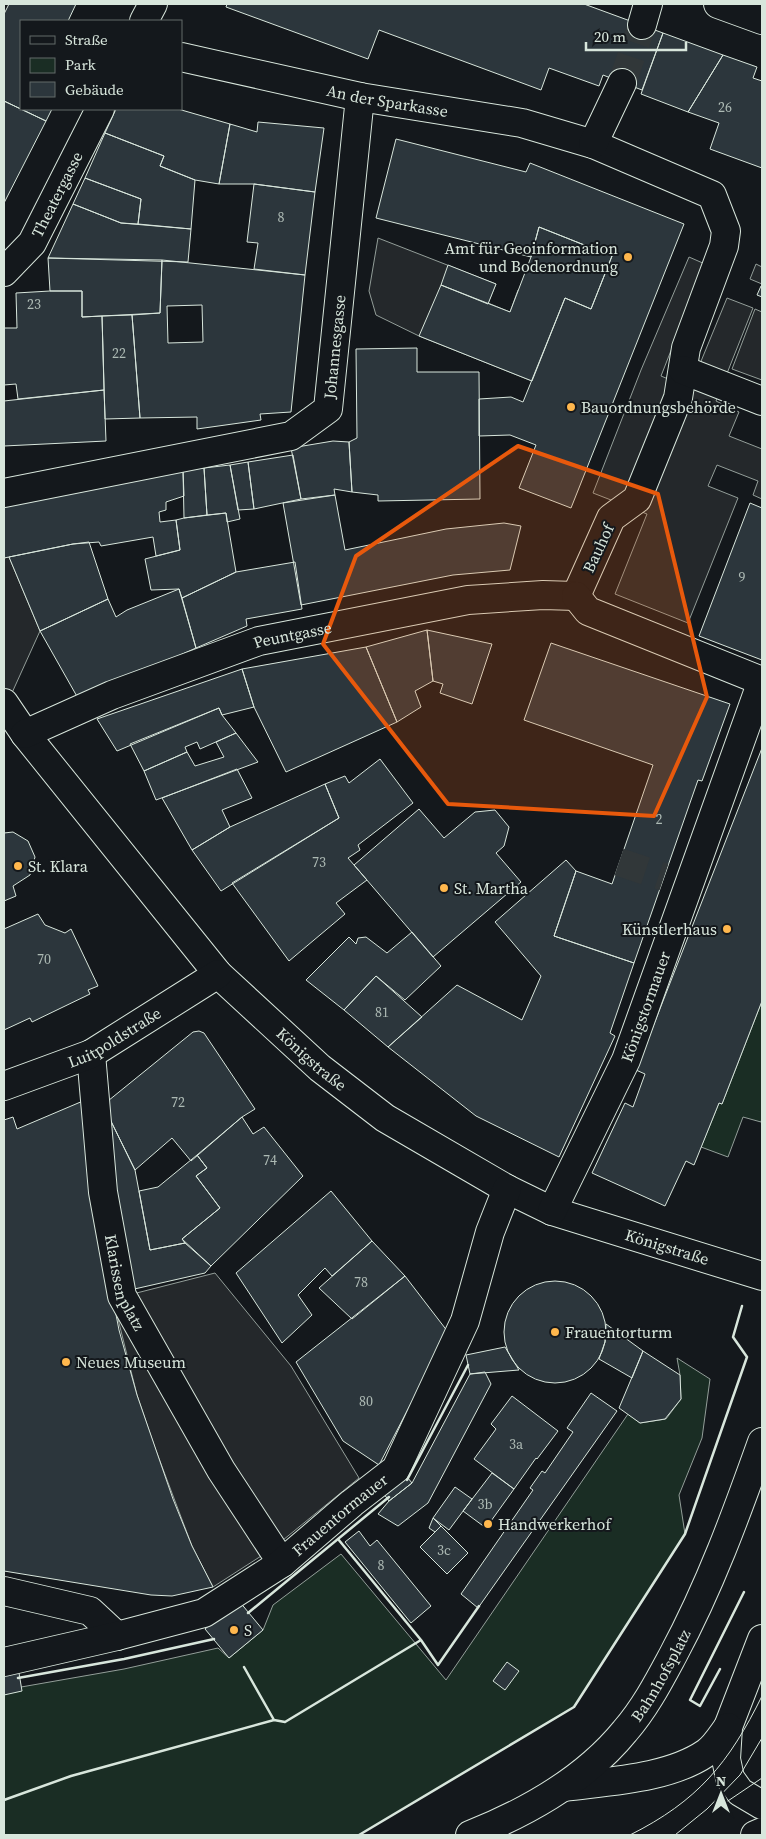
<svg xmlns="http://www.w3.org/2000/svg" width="766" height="1839" font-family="'Source Serif 4',serif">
<rect width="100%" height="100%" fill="#14181c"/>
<path fill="#1a2d24" stroke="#939e99" d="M762 1001V1118L761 1122 743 1117 728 1157 701 1147 719 1103 722 1104Z
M677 1358 710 1379 702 1438 679 1495 685 1534 574 1707 359 1835H4V1690L124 1669 218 1648 229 1658 263 1630 273 1605 341 1554 446 1680 628 1414 640 1423 666 1419 681 1399 680 1375Z"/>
<path fill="#24282b" stroke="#939e99" d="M378 238 496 284 488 303 510 312 518 290 561 308 532 381 419 336 376 315 369 291Z
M689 257 705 264 661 376 690 388 727 298 753 308 716 401 739 412 729 436 762 449V499L753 495 758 481 717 465 708 486 738 498 688 623 615 594 647 514 593 493 641 370Z
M756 264 762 267V284L750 279Z
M755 309 762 312V380L732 369Z
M9 557 40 631 6 706 4 705V558Z
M215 1273 291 1366 359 1478 272 1549 213 1587 192 1546 155 1448 137 1395 113 1299Z"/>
<path fill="#2c363c" stroke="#d8e6dc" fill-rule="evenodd" d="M9 4H76L68 21H21V109H52L46 121 4 101V14Z
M227 4H584L663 33 642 90 603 75 599 86 549 68 541 90 379 30 368 59 226 7Z
M663 33 723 55 688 112 641 94Z
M723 55 757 67 753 78 762 81V168L710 149 719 123 688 112Z
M4 101 46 121 4 203Z
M116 109H178L230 124 219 184 195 180 160 166 164 156 105 133Z
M258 122 324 128 315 192 254 184H219L230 124 257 132Z
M105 133 164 156 160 166 195 180 191 229 138 224 141 199 85 178Z
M396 139 526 172 530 163 684 224 571 508 519 488 536 445 510 435 479 436V399L511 397 523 402 565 298 591 309 612 256 539 227 531 257 376 218Z
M85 178 141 199 138 224 121 223 73 204Z
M254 184 315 192 305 275 254 269 258 243 247 242Z
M73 204 121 223 191 229 188 262 48 258Z
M539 227 612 256 591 309 565 298 532 381 419 336 441 285 510 312 531 257Z
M48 258 162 260 160 313 82 317V291H50Z
M162 260 305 275 291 412 260 414 261 420 197 429V417L140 418 132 315 160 313ZM202 305 203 342 168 343 167 306Z
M448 265 496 284 488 304 441 285Z
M761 286H762V297L757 295Z
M50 291H82V317L102 316 104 390 18 399 16 384 4 385V328H17L16 293Z
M132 315 140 418 105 419 102 316Z
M417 348V372H479L480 499 378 501V495L352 492 349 442 357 438 356 349Z
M104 390 106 441 4 446V401Z
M333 441 349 442 352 492 334 489 335 495 301 499 291 448Z
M293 455 301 499 254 509 248 462Z
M248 462 254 509 238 510 230 465Z
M230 465 240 519 227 522 226 513 207 515 204 468Z
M204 468 207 515 184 518 183 470Z
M183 470 184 496 166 502V510L159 512 160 522 176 520 180 550 156 556 153 537 101 546 99 542 73 544 4 558V498Z
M335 495 345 550 446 529 504 523 521 526 510 570 453 575 301 605 283 503Z
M750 503 762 508V660L699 636Z
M226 513 236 572 182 598 179 589 151 590 145 559 180 550 176 520 184 518Z
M89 542 108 599 40 631 9 557 73 544Z
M295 562 302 609 246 619 247 626 196 648 182 598 236 572Z
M179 589 196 648 79 700 40 631 108 599 116 617 127 610Z
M427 630 433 681 415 691 421 707 397 722 366 647Z
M427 630 492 644 472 704 440 693 443 684 433 681Z
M551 643 730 704 702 781 698 780 634 963 554 936 576 871 612 884 653 765 524 720Z
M366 647 397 722 286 772 254 707 242 669Z
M242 669 254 707 222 715 219 708 117 751 97 719Z
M219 708 222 715 236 733 200 749 197 742 185 747 187 752 144 771 130 744Z
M236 733 258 762 156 800 144 771 187 752 195 766 224 757 216 742Z
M762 748V1001L722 1104 719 1103 694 1165 686 1161 665 1206 592 1173 625 1103 633 1107 645 1074 636 1070Z
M380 759 413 803 358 845 360 850 348 858 367 880 336 903 345 914 289 961 232 883 339 818 325 784 345 776 349 783Z
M237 769 252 798 222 810 230 827 192 850 162 798Z
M325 784 339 818 221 891 192 850 230 827Z
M419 809 444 838 475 812 495 810 509 827 504 846 496 853 521 882 433 957 354 865Z
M13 832 28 841 35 857 30 875 13 886 16 896 4 901V833Z
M566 860 576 871 554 936 634 963 610 1033 615 1036 559 1157 476 1116 388 1047 457 985 522 1020 541 976 495 922Z
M38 914 45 925 65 933 71 929 98 986 88 990 90 994 32 1022 30 1018 4 1030V929Z
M412 932 441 966 405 1000 376 976 344 1010 306 980 349 937 356 944 358 938 366 937 387 953Z
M376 976 422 1017 388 1047 344 1010Z
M199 1031 204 1033 255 1109 242 1117 191 1161 172 1138 135 1170 103 1105 193 1032Z
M90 1098 113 1299 119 1330 137 1395 173 1499 192 1546 213 1587 172 1596 151 1595 4 1571V1120L13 1117 17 1129Z
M103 1105 135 1170 150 1250 185 1243 211 1266 205 1273 130 1290Z
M242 1117 253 1134 264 1127 303 1176 211 1266 182 1239 220 1208 196 1176 207 1168 197 1155Z
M197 1155 207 1168 196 1176 220 1208 182 1239 185 1243 150 1250 139 1191 158 1187Z
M331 1191 372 1241 332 1276 325 1268 298 1295 312 1315 282 1343 236 1273Z
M372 1241 405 1276 352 1319 319 1288Z
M405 1276 448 1332 379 1465 343 1441 296 1362Z
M504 1332a51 51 0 1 1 102 0a51 51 0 1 1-102 0Z
M606 1324 643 1351 632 1378 599 1359 605 1342Z
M505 1347 519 1370 470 1374 466 1355Z
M643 1351 680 1375 681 1399 665 1419 640 1423 619 1408Z
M485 1372 491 1384 428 1503 398 1526 378 1514 389 1501 412 1483 470 1374Z
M591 1393 617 1411 478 1608 461 1594 533 1490 530 1488 542 1471 545 1473 573 1432 567 1428Z
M512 1396 558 1431 537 1459 536 1458 514 1489 474 1459 496 1429 491 1424Z
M403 1472 412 1483 389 1501 381 1490Z
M492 1473 514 1489 486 1528 463 1511Z
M455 1487 472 1499 449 1530 433 1518Z
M433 1518 441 1526 435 1532 429 1528Z
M441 1526 468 1553 447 1574 420 1547Z
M359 1531 370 1546 377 1540 431 1606 411 1623 345 1542Z
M239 1601 263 1630 229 1658 205 1629Z
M507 1662 519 1671 505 1690 493 1681Z
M18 1667 22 1691 4 1695V1670Z"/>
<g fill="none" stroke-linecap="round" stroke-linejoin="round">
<path stroke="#313739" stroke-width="28" stroke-dasharray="28 14" stroke-linecap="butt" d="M622 83 642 25
M619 862 664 877"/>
<defs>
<g id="minor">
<path d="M718 4 762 20"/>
<path d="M144 21 153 4"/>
<path d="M642 25 648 4"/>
<path id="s1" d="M181 57 360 97 522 123 593 144 712 195 726 231 724 246 686 348 678 398 637 499 611 518 576 596"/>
<path d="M593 144 622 83"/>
<path id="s2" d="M4 272 32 243 100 109"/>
<path d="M683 370 762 401"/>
<path id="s3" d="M4 493 291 436 328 409 360 97"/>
<path id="s4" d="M4 703 25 734 218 974 320 1068 385 1118 507 1189 552 1211 762 1276"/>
<path id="s5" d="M25 734 112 695 259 641 468 600 543 595 576 596"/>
<path id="s6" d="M91 1054 103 1192 122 1296 221 1470 282 1563"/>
<path id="s7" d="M4 1086 91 1054 218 974"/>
<path id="s8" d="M552 1211 626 1060 762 681 588 611 576 596"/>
<path d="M4 1591 90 1611 117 1636"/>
<path d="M762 1639 728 1727 726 1759 730 1778 740 1792 762 1805"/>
<path id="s9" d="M4 1662 117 1636 204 1613 282 1563 352 1503 396 1469 465 1321 490 1232 507 1189"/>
<path d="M564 1787C609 1781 668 1779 706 1753 715 1747 722 1735 728 1727"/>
</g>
<g id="major">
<path id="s10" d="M470 1835C528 1812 585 1780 625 1731 645 1708 659 1681 673 1655 710 1586 736 1515 762 1442"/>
<path d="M755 1835 762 1832"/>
</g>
</defs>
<use href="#minor" stroke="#d8e6dc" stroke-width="30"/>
<use href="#major" stroke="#d8e6dc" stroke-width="30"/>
<use href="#minor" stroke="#14181c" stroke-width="28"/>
<use href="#major" stroke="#14181c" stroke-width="28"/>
<path stroke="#d8e6dc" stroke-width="1" d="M713 1811 762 1778
M630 1835C698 1801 729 1763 762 1696
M675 1835 707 1809 740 1775 762 1738"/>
<path stroke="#d8e6dc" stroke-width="2.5" d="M407 1480 468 1365
M338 1539 421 1640
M248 1613 389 1497
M244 1667 274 1720 285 1722 421 1640 438 1665 479 1606
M720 1669 700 1706 690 1700 744 1592
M18 1678 124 1659 214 1639
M4 1800 71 1776 274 1720
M359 1835 574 1707 685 1534 747 1357 733 1337 742 1306"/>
</g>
<path fill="#e8590c" fill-opacity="0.2" stroke="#e8590c" stroke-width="4" stroke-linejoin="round" d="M518 446 658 494 707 697 654 816 448 804 323 644 356 556Z"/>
<g fill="#ffb74d" stroke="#14181c" stroke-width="2">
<circle cx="628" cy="257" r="5"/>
<circle cx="571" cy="407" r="5"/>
<circle cx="18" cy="866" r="5"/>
<circle cx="444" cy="888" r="5"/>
<circle cx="727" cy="929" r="5"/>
<circle cx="555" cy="1332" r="5"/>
<circle cx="66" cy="1362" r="5"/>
<circle cx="488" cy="1524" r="5"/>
<circle cx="234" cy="1630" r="5"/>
</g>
<g text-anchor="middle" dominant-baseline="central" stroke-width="4" stroke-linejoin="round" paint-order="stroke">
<g font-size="14" fill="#adbab4">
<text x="725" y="107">26</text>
<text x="281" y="217">8</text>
<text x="34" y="304">23</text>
<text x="119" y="353">22</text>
<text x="742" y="577">9</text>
<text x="659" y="819">2</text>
<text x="319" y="862">73</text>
<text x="44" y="959">70</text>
<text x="382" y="1012">81</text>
<text x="178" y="1102">72</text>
<text x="270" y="1160">74</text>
<text x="361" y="1282">78</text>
<text x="366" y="1401">80</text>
<text x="516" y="1444">3a</text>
<text x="485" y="1504">3b</text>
<text x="444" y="1550">3c</text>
<text x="381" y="1565">8</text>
</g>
<g font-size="16" fill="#d8e6dc" stroke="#14181c">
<text stroke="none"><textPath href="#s1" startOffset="211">An der Sparkasse</textPath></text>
<text stroke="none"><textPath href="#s2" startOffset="95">Theatergasse</textPath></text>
<text stroke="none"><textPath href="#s3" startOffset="401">Johannesgasse</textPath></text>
<text transform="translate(598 548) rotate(-65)">Bauhof</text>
<text stroke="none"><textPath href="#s5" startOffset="286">Peuntgasse</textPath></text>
<text stroke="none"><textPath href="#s8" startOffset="225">Königstormauer</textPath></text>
<text stroke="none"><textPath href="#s7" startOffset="121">Luitpoldstraße</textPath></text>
<text stroke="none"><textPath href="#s4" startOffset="472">Königstraße</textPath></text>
<text stroke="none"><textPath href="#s4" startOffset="878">Königstraße</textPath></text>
<text stroke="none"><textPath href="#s6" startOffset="232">Klarissenplatz</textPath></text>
<text stroke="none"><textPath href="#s9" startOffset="374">Frauentormauer</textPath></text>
<text stroke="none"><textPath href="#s10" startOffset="255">Bahnhofsplatz</textPath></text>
</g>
<g font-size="16" fill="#d8e6dc" stroke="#14181c" text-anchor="start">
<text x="618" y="248" text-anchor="end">Amt für Geoinformation<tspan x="618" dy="18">und Bodenordnung</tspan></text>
<text x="581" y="407">Bauordnungsbehörde</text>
<text x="28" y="866">St. Klara</text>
<text x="454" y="888">St. Martha</text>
<text x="717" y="929" text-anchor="end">Künstlerhaus</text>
<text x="565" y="1332">Frauentorturm</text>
<text x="76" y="1362">Neues Museum</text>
<text x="498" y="1524">Handwerkerhof</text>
<text x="244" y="1630">S</text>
</g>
</g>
<rect width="766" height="1839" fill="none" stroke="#d8e6dc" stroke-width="10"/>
<rect x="20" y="20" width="162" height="90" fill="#14181c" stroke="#626a69"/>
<rect x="30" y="36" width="25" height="8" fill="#14181c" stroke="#626a69"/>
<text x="65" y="45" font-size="15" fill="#d8e6dc">Straße</text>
<rect x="30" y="58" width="25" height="15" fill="#1a2d24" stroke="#626a69"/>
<text x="65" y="70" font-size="15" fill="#d8e6dc">Park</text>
<rect x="30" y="82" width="25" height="15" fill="#2c363c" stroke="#626a69"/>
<text x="65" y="95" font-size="15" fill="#d8e6dc">Gebäude</text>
<g transform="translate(721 1794)" stroke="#14181c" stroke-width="4" paint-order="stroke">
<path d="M0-4L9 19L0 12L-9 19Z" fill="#d8e6dc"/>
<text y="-8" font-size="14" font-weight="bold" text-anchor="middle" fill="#d8e6dc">N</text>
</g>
<path d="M586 42v8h100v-8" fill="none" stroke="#d8e6dc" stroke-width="2.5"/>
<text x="594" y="42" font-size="15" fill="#d8e6dc" stroke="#14181c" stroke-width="4" paint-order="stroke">20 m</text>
</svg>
